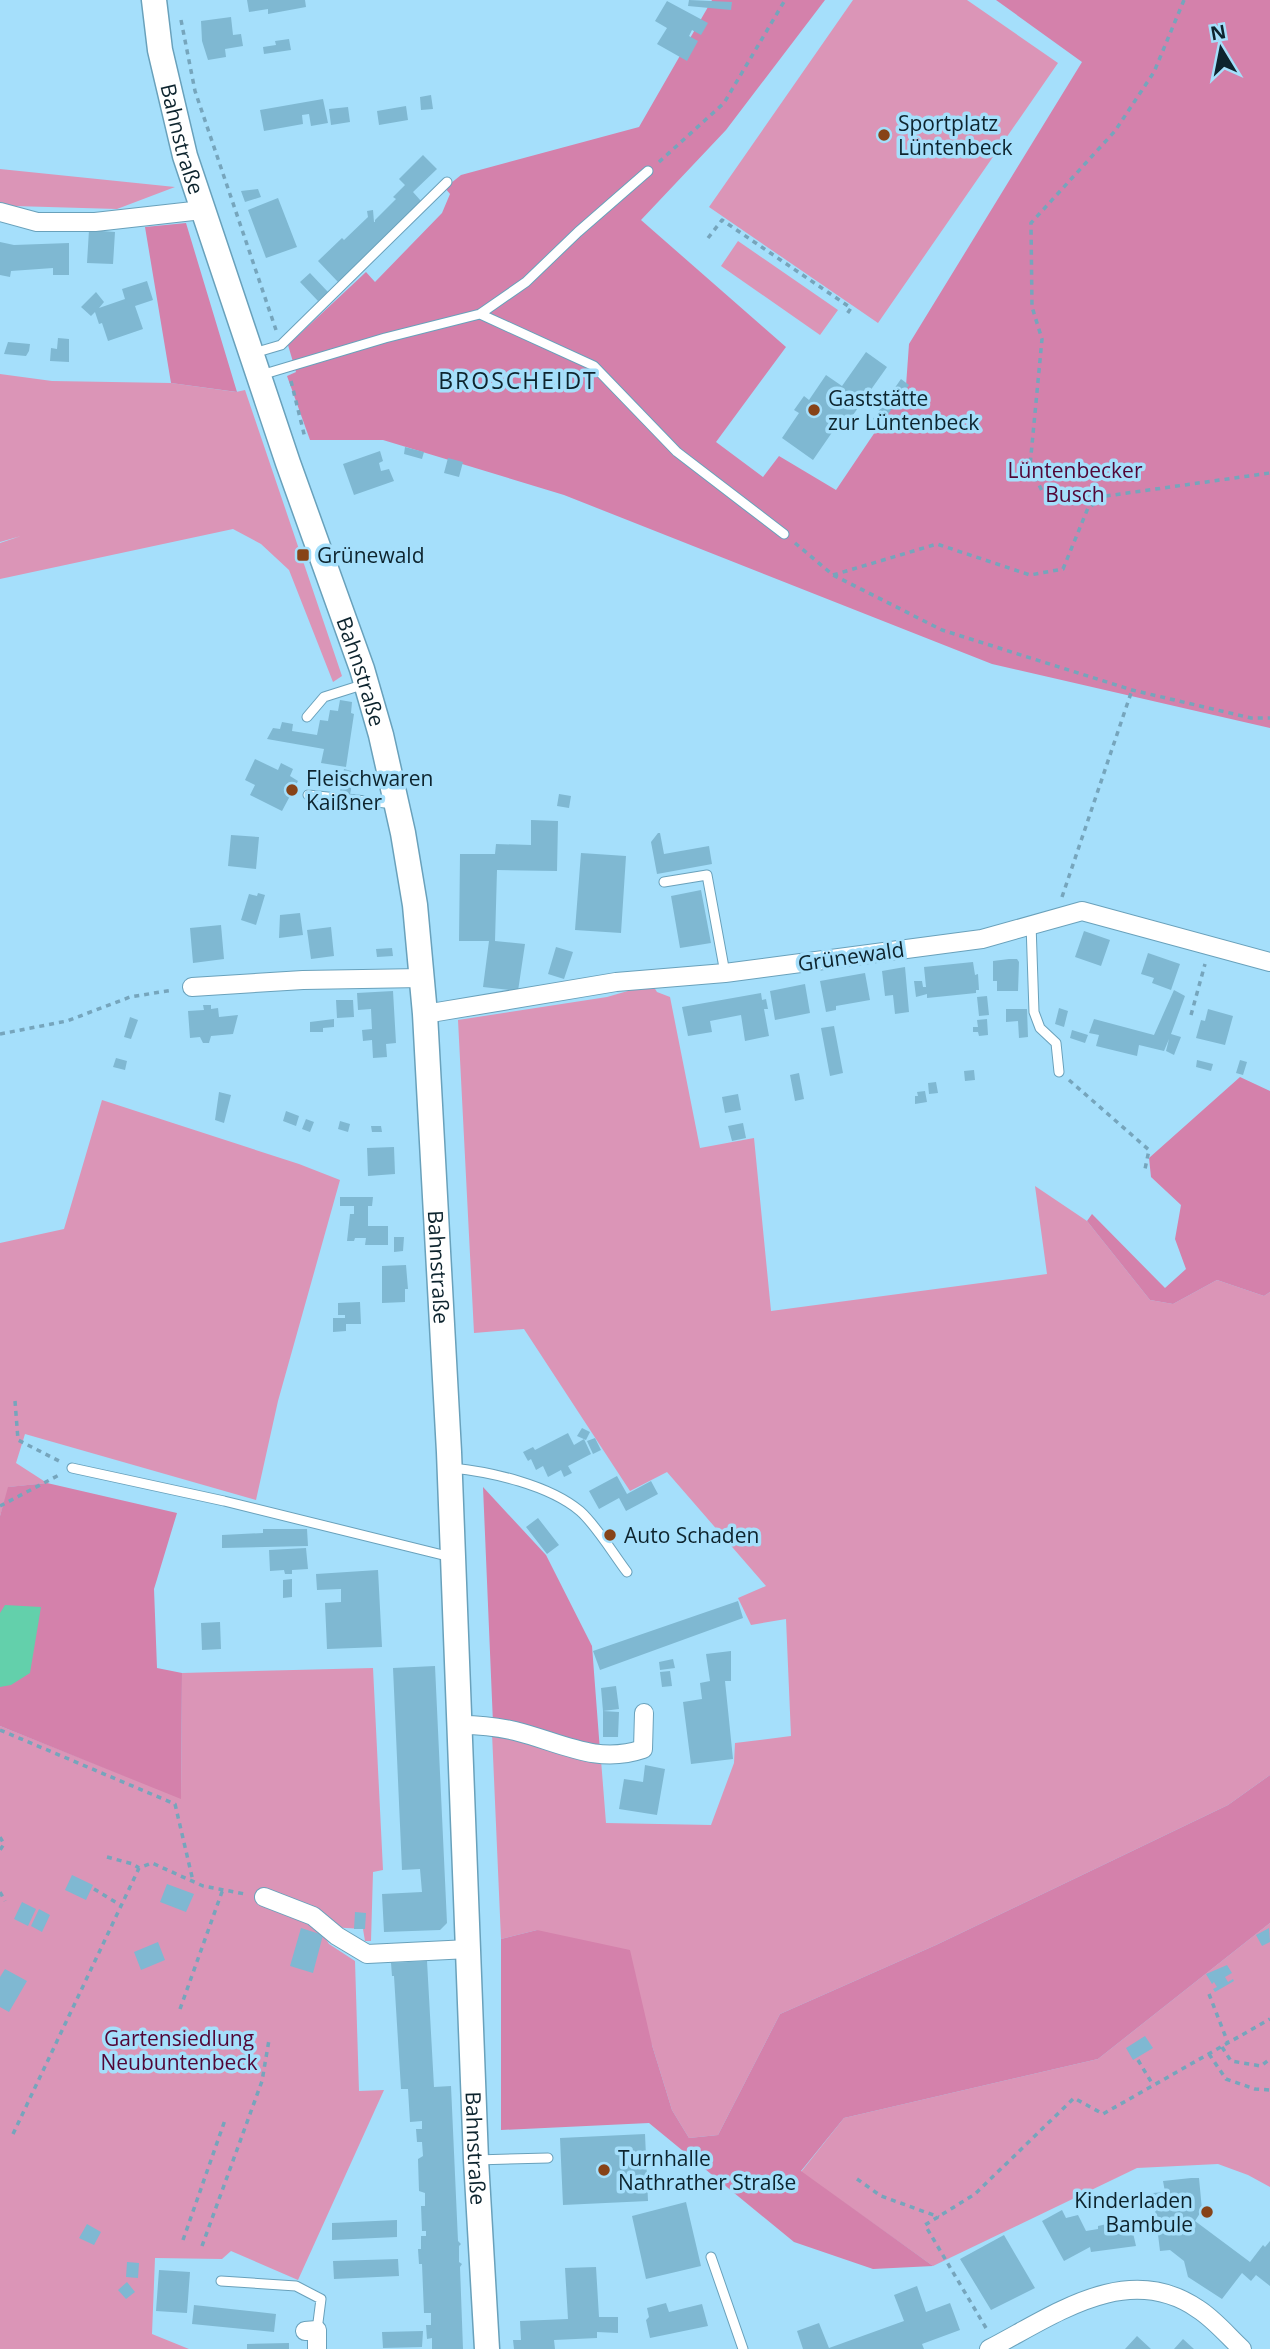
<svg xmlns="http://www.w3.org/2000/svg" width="1270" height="2349" font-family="'Open Sans',sans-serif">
<rect width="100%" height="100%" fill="#a5dffb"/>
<path fill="#db95b7" d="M853 0H967L1058 63 878 323 709 207Z
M0 169 175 187 117 209 14 206 0 203Z
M738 241 838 310 820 335 721 266Z
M0 374 52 381 171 383 236 392 245 390 342 676 333 682 289 570 261 544 233 529 0 579V543L21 536 0 542Z
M652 984 657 992 670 997 700 1148 754 1138 771 1311 1047 1274 1035 1186 1087 1221 1150 1300 1173 1304 1217 1280 1264 1296 1270 1292V1775L1228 1805 936 1945 780 2014 718 2135 689 2138 672 2110 652 2045 537 1930 501 1939 492 1733 601 1760 606 1823 711 1825 734 1763 735 1743 791 1736 786 1619 751 1625 738 1598 766 1586 667 1472 630 1491 524 1329 474 1333 458 1020 607 997Z
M102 1100 299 1164 340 1180 278 1401 256 1500 25 1434 16 1463 47 1483 9 1487 0 1516V1243L64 1229Z
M373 1668 383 1870 373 1872 371 1941H365L363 1929 330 1927 323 1934 329 1944 355 1961 359 2091 384 2090 298 2280 231 2251 222 2259 155 2258 152 2334 189 2349H0V1726L181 1798 182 1673Z
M1270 1923V2187L1248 2175 1218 2164 1137 2168 933 2266 801 2172 844 2118 1098 2059Z"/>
<path fill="#d481ab" d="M712 0H825L726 130 641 220 786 347 716 442 763 477 779 456 836 490 906 386 909 344 1082 62 996 0H1270V728L992 664 564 495 383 440H310L287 376 296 372 288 345 366 272 375 282 442 213 450 194 445 188 461 175 639 127Z
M186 223 237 392 171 383 145 227Z
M1240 1077 1270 1091V1292L1264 1296 1217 1280 1173 1304 1150 1300 1087 1221 1092 1214 1165 1288 1186 1269 1175 1239 1181 1205 1151 1177 1149 1158Z
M47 1483 177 1513 154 1589 157 1668 182 1673 181 1799 0 1726V1516L8 1487Z
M483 1487 546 1555 592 1646 600 1751 493 1723Z
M1270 1775V1923L1098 2059 844 2118 801 2171 933 2266 873 2269 794 2242 649 2123 501 2130V1939L537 1930 630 1950 652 2045 672 2110 689 2138 718 2135 780 2014 936 1945 1228 1805Z"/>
<path fill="#63d0ab" d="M5 1605 41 1607 30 1673 11 1685 0 1687V1613Z"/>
<path fill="#7fb8d2" d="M247 0H305L306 7 268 14V9L249 12Z
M689 0 732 2 731 10 688 6Z
M667 1 708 23 701 35 692 30 689 36 698 41 687 61 657 44 667 28 655 21Z
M231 17 233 35 241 34 243 46 225 49 226 57 208 60 202 41 201 21Z
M289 39 291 50 264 54 263 47 276 45 275 41Z
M431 95 433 109 421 110 420 97Z
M323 99 328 123 311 126 309 114 302 115 303 124 264 131 260 110Z
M406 106 408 120 379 125 377 111Z
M348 107 350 122 331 125 329 109Z
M423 155 437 169 413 192 421 201 338 282 318 261 342 238 344 240 368 217 367 211 373 210 374 222H375V220L396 199 393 197 405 185 399 179Z
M258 189 261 197 245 202 241 191Z
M278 198 297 247 266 258 248 210Z
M89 230 115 232 113 264 87 263Z
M0 242 14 245 69 243V275H53V268L11 271 10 277 0 275Z
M310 273 328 292 318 301 300 282Z
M147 281 153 300 135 306 143 329 108 341 102 323 99 324 95 312 91 316 81 307 96 292 104 302 99 308 125 299 122 289Z
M58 338 69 339V362L50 361 51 348 57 349Z
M8 342 30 344 29 351 26 356 4 354Z
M866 352 887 367 848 422 842 418 813 460 782 438 799 413 794 410 804 396 809 400 826 375 842 386Z
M901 379 909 385 881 424 873 419Z
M405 447 424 452 422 459 404 454Z
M380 451 383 461 379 463 381 471 389 469 394 481 354 495 343 464Z
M448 458 463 462 459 477 444 473Z
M340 700 352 702 351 713 354 714 346 767 321 763 324 749 267 739 273 728 280 729 282 722 293 724 292 731 317 735 320 720 328 721 330 710 338 711Z
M255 759 278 770 281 763 293 769 290 776 298 781 282 811 250 795 255 785 245 780Z
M344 769 355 772 350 794 340 792Z
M559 794 571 796 569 808 557 806Z
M531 820 558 821 557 871 497 870 495 941 525 944 518 991 483 987 489 941H459L460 854H495L496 844 531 845Z
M658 833H660L664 854 709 846 712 864 657 874 651 842Z
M231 835 259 837 256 869 228 866Z
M581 853 626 856 621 933 575 930Z
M701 890 711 943 680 948 671 896Z
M258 893 265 895 256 925 241 920 249 894 257 896Z
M300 913 303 935 279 938 280 915Z
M221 925 224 959 193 963 190 928Z
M331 927 334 956 311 959 307 930Z
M1084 931 1110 940 1101 966 1075 957Z
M556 947 573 952 564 979 548 974Z
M392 948 393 956 377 957 376 949Z
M1148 953 1180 964 1171 990 1152 983 1154 978 1141 974Z
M1009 959H1017L1019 962 1018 991H997V981H993V961Z
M973 962 975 975 978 974 979 990H976V993L927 998V994L916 997 914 981H922L923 987H926L924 967Z
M905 967 909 1012 895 1014 893 995 885 996 882 971Z
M865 973 870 1000 836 1006V1010L826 1012 820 981Z
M805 984 810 1013 775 1020 770 991Z
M1174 990 1185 996 1171 1034 1181 1037 1174 1055 1166 1051 1169 1039 1164 1051 1139 1045 1137 1056 1096 1046 1099 1035 1089 1033 1094 1019 1154 1035Z
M393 991 396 1043 386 1044 387 1057 373 1058 372 1040 363 1041 362 1030 372 1029 371 1009 358 1010 357 993Z
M761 993 762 1000 766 999 768 1009H764L769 1036 745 1041 741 1015 710 1021 712 1032 688 1036 682 1007Z
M987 996 989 1015 979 1016 977 997Z
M336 1000H353L354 1017 337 1018Z
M203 1005H211V1009L218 1008 219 1017 238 1015 233 1034 211 1036 209 1043H203L200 1037 190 1038 188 1011 204 1010Z
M1059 1008 1068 1011 1064 1027 1055 1024Z
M1006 1009H1027L1028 1037 1019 1038 1018 1021 1006 1022Z
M1208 1009 1233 1016 1225 1045 1196 1038 1201 1020 1205 1021Z
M130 1017 138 1020 131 1039 124 1037Z
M334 1019V1027L323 1028V1032H310V1022Z
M987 1019 988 1035 979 1036 978 1032H973V1027H978L977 1020Z
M834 1026 843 1073 830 1076 821 1028Z
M1072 1030 1088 1035 1085 1043 1070 1038Z
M116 1058 127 1061 125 1070 113 1067Z
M1197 1060 1213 1064 1211 1071 1196 1067Z
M1240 1060 1247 1062 1243 1075 1236 1073Z
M974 1070 975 1080 965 1081 964 1071Z
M799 1073 804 1099 795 1101 790 1075Z
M936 1082 938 1093 929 1094 928 1083Z
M925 1091 927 1102 915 1104V1096H918L917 1092Z
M219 1092 231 1095 224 1123 215 1120Z
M738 1094 741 1110 725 1113 722 1097Z
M286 1111 299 1116 296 1126 283 1121Z
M306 1119 314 1122 310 1132 302 1129Z
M340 1121 350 1124 348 1132 338 1129Z
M743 1123 746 1138 732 1141 728 1126Z
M371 1126H381L382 1132H372Z
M394 1147 395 1174 368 1176 367 1148Z
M340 1197H373L372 1206H368V1226H388V1245H365L366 1238H355L354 1241H347L350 1214H354V1206H340Z
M394 1237H404L403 1251 394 1252Z
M406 1265 408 1289H405V1302L382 1303V1266Z
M360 1302 361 1324H346V1331L333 1332V1318H345V1315H338V1303Z
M582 1428 590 1432 586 1440 577 1436Z
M568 1433 574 1445 584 1439 591 1454 568 1466 572 1473 564 1477 561 1470 548 1477 543 1466 536 1470 531 1459 528 1461 523 1452 533 1447 535 1450Z
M595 1438 601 1450 593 1454 587 1441Z
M617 1476 627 1494 651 1481 658 1494 626 1511 619 1498 599 1509 589 1491Z
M538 1518 559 1545 547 1554 526 1527Z
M263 1529H307L308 1546 222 1548V1535L263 1533Z
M306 1548 308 1569 292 1570V1574H285L284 1570 270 1571 269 1550Z
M378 1570 382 1647 327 1649 325 1603 341 1602V1589L317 1590 316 1574Z
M292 1579V1597L283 1598V1580Z
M738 1601 743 1618 600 1670 593 1651Z
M220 1622 221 1649 202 1650 201 1623Z
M731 1651V1681H725L733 1759 691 1764 683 1702 702 1699 700 1683 710 1681 706 1654Z
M673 1659 675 1668 660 1670 659 1662Z
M435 1666 447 1923 440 1930 384 1932 382 1894 422 1892 420 1869 402 1870 393 1668Z
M670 1671 672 1686 662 1687 660 1672Z
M616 1686 619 1709 603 1711 601 1688Z
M603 1711 619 1712 618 1737H603Z
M645 1765 665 1769 657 1815 619 1809 624 1779 643 1782Z
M72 1875 93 1885 86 1900 65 1890Z
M167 1884 194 1894 186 1912 160 1902Z
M22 1902 36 1909 28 1926 14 1919Z
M39 1909 50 1915 42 1932 31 1926Z
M355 1912 366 1913 365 1929H354Z
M301 1928 323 1935 313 1973 290 1966Z
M1269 1928 1270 1942 1262 1946 1256 1935Z
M158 1942 165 1960 141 1970 134 1952Z
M427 1961 434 2087 451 2086 458 2241 461 2244 459 2246V2262L462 2264 460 2267 463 2349H432V2338L427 2339 426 2325H431V2313H424L422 2264H419L418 2249H421V2236H426V2231H422L421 2206H425V2193L419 2191 418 2159 423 2156 422 2142H417L416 2129H422V2121L410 2122 408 2089H401L394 1976H392L391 1963Z
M1227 1965 1232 1973 1225 1977 1228 1982 1233 1979 1234 1981 1215 1992 1213 1989 1217 1987 1214 1982 1212 1984 1206 1974Z
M5 1969 27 1981 9 2012 0 2007V1977Z
M1145 2036 1153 2048 1133 2060 1126 2048Z
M645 2134 648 2201 563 2205 560 2138Z
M1191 2178H1199L1202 2210 1195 2221 1250 2262 1263 2245 1265 2247 1270 2241V2286L1256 2275 1251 2281 1242 2273 1222 2299 1188 2277 1184 2261 1170 2250 1160 2251 1153 2193 1165 2192 1163 2181Z
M686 2202 701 2266 646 2279 632 2216Z
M1062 2210 1066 2218 1078 2215 1086 2231 1098 2229V2226L1107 2224 1108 2228 1131 2224 1136 2246 1091 2252 1090 2247 1064 2261 1042 2221Z
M397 2220V2237L332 2240V2223Z
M87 2224 101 2232 94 2245 79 2238Z
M1004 2235 1035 2288 991 2310 960 2259Z
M398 2259 399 2276 334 2279 333 2261Z
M127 2262 139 2263 138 2278 126 2277Z
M596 2267 599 2317H618V2333L597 2332V2338L554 2340 555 2349H514L513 2340H521L520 2321 568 2319 565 2268Z
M159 2270 190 2272 187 2313 156 2311Z
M127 2282 135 2292 126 2299 118 2290Z
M917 2286 926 2312 950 2303 960 2330 922 2344 924 2349H803L797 2331 819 2323 829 2348 904 2321 894 2295Z
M666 2303 669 2312 702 2304 708 2326 650 2338 646 2320 649 2317 647 2308Z
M194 2305 276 2314 274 2332 192 2324Z
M423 2331 422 2347 383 2348 382 2332Z
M1137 2336 1151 2349H1125Z
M1183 2339 1194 2349H1174Z
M289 2343V2349H247V2344Z"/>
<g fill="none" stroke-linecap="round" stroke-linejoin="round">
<defs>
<path id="service" d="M480 314 594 366 677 452 784 534
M254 353 281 345 447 182
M261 375 385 338 480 314 526 282 578 232 648 171
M307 717 324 697 365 684
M308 795 395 804
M664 882 707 875 725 973
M1031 924 1034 1012 1040 1028 1056 1043 1059 1072
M72 1468 224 1501 451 1557
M452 1468C492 1472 549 1485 580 1511 596 1525 614 1555 627 1572
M476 2160 548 2158
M711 2257 743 2349
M221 2281 296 2286 321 2299 317 2330"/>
<path id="minor" d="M0 212 37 222H95L202 210
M192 987 303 980 422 978
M425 1014 616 982 725 973 982 939 1082 911 1270 962
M461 1725C479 1725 498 1727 515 1731 560 1742 596 1765 643 1749L644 1713
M264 1897 313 1916 337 1936 367 1954 469 1949
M305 2331 317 2330V2349
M989 2349C1053 2316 1127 2260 1198 2309 1214 2319 1228 2336 1242 2349"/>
<g id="secondary">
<path id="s1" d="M154 0 160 50 185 156 288 463 362 669 381 735 403 833 415 905 425 1014 449 1452 476 2160 487 2349"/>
</g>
</defs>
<use href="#service" stroke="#69a1bb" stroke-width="11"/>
<use href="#minor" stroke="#69a1bb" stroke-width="20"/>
<use href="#secondary" stroke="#69a1bb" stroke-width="27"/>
<path stroke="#76a5bc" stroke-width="3.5" stroke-dasharray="5 5" stroke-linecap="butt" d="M1184 0 1154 72 1115 131 1031 223 1032 307 1042 339 1030 466 1042 491 1106 496 1270 473
M181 20 195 91 276 330
M659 162 724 103 785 0
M708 238 722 220 851 308 845 317
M291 381 305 438
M795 543 833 575 942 630 1132 690 1251 718H1270
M833 575 937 544 1030 575 1063 569 1088 508 1104 497
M1062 897 1132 690
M1191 1015 1205 964
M0 1034 67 1021 130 997 173 990
M1069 1080 1149 1150 1145 1169
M15 1401 18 1440 61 1462
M0 1506 61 1474
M0 1730 175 1804 193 1881
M0 1837 4 1844 0 1850
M107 1857 133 1864 139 1868
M94 1889 122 1906
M0 1892 5 1901
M1209 1994 1228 2043
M180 2009 223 1889
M1222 2047 1231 2061 1261 2066 1270 2059
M1209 2054 1226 2079 1255 2089 1270 2090
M1138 2060 1153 2085
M13 2134 139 1868 152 1863 203 1886 245 1894
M857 2179 881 2196 939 2217
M183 2240 225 2120
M202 2246 262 2081 269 2040
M986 2328 925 2225 975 2194 1074 2098 1103 2114 1270 2019"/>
<use href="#service" stroke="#fff" stroke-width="9"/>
<use href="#minor" stroke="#fff" stroke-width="18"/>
<use href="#secondary" stroke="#fff" stroke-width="24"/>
</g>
<g fill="#874318" stroke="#a5dffb" stroke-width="2.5">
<circle cx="884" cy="135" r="7"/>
<circle cx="814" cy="410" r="7"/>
<rect x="296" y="548" width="14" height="14" rx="3.5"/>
<circle cx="292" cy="790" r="7"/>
<circle cx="610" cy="1535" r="7"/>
<circle cx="604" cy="2170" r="7"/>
<circle cx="1207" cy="2212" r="7"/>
</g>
<g text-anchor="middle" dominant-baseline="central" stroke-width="7" stroke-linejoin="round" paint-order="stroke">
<g font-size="21" fill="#0d242e" stroke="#a5dffb" text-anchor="start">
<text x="898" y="123">Sportplatz<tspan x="898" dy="24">Lüntenbeck</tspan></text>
<text x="828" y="398">Gaststätte<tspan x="828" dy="24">zur Lüntenbeck</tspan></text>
<text x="317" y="555">Grünewald</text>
<text x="306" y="778">Fleischwaren<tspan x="306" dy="24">Kaißner</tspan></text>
<text x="624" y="1535">Auto Schaden</text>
<text x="618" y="2158">Turnhalle<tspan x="618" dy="24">Nathrather Straße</tspan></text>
<text x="1193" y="2200" text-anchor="end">Kinderladen<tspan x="1193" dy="24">Bambule</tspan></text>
</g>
<g font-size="21" fill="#0d242e" stroke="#a5dffb">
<text stroke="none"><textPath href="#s1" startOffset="142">Bahnstraße</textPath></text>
<text stroke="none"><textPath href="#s1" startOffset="704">Bahnstraße</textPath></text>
<text transform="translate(851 956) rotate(-8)">Grünewald</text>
<text stroke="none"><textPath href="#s1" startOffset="1307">Bahnstraße</textPath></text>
<text stroke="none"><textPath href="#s1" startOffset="2189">Bahnstraße</textPath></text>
</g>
<g font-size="21" fill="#520636" stroke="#a5dffb">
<text x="1075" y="470">Lüntenbecker<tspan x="1075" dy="24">Busch</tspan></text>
<text x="179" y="2038">Gartensiedlung<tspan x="179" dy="24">Neubuntenbeck</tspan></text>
</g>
<g font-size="23" letter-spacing="2" fill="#0d242e" stroke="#a5dffb">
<text x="518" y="380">BROSCHEIDT</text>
</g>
</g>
<g transform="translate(1221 49) rotate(350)" stroke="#a5dffb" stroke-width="5" paint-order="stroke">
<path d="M0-5L12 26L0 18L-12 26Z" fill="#0d242e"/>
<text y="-10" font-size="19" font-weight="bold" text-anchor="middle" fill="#0d242e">N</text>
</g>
</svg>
